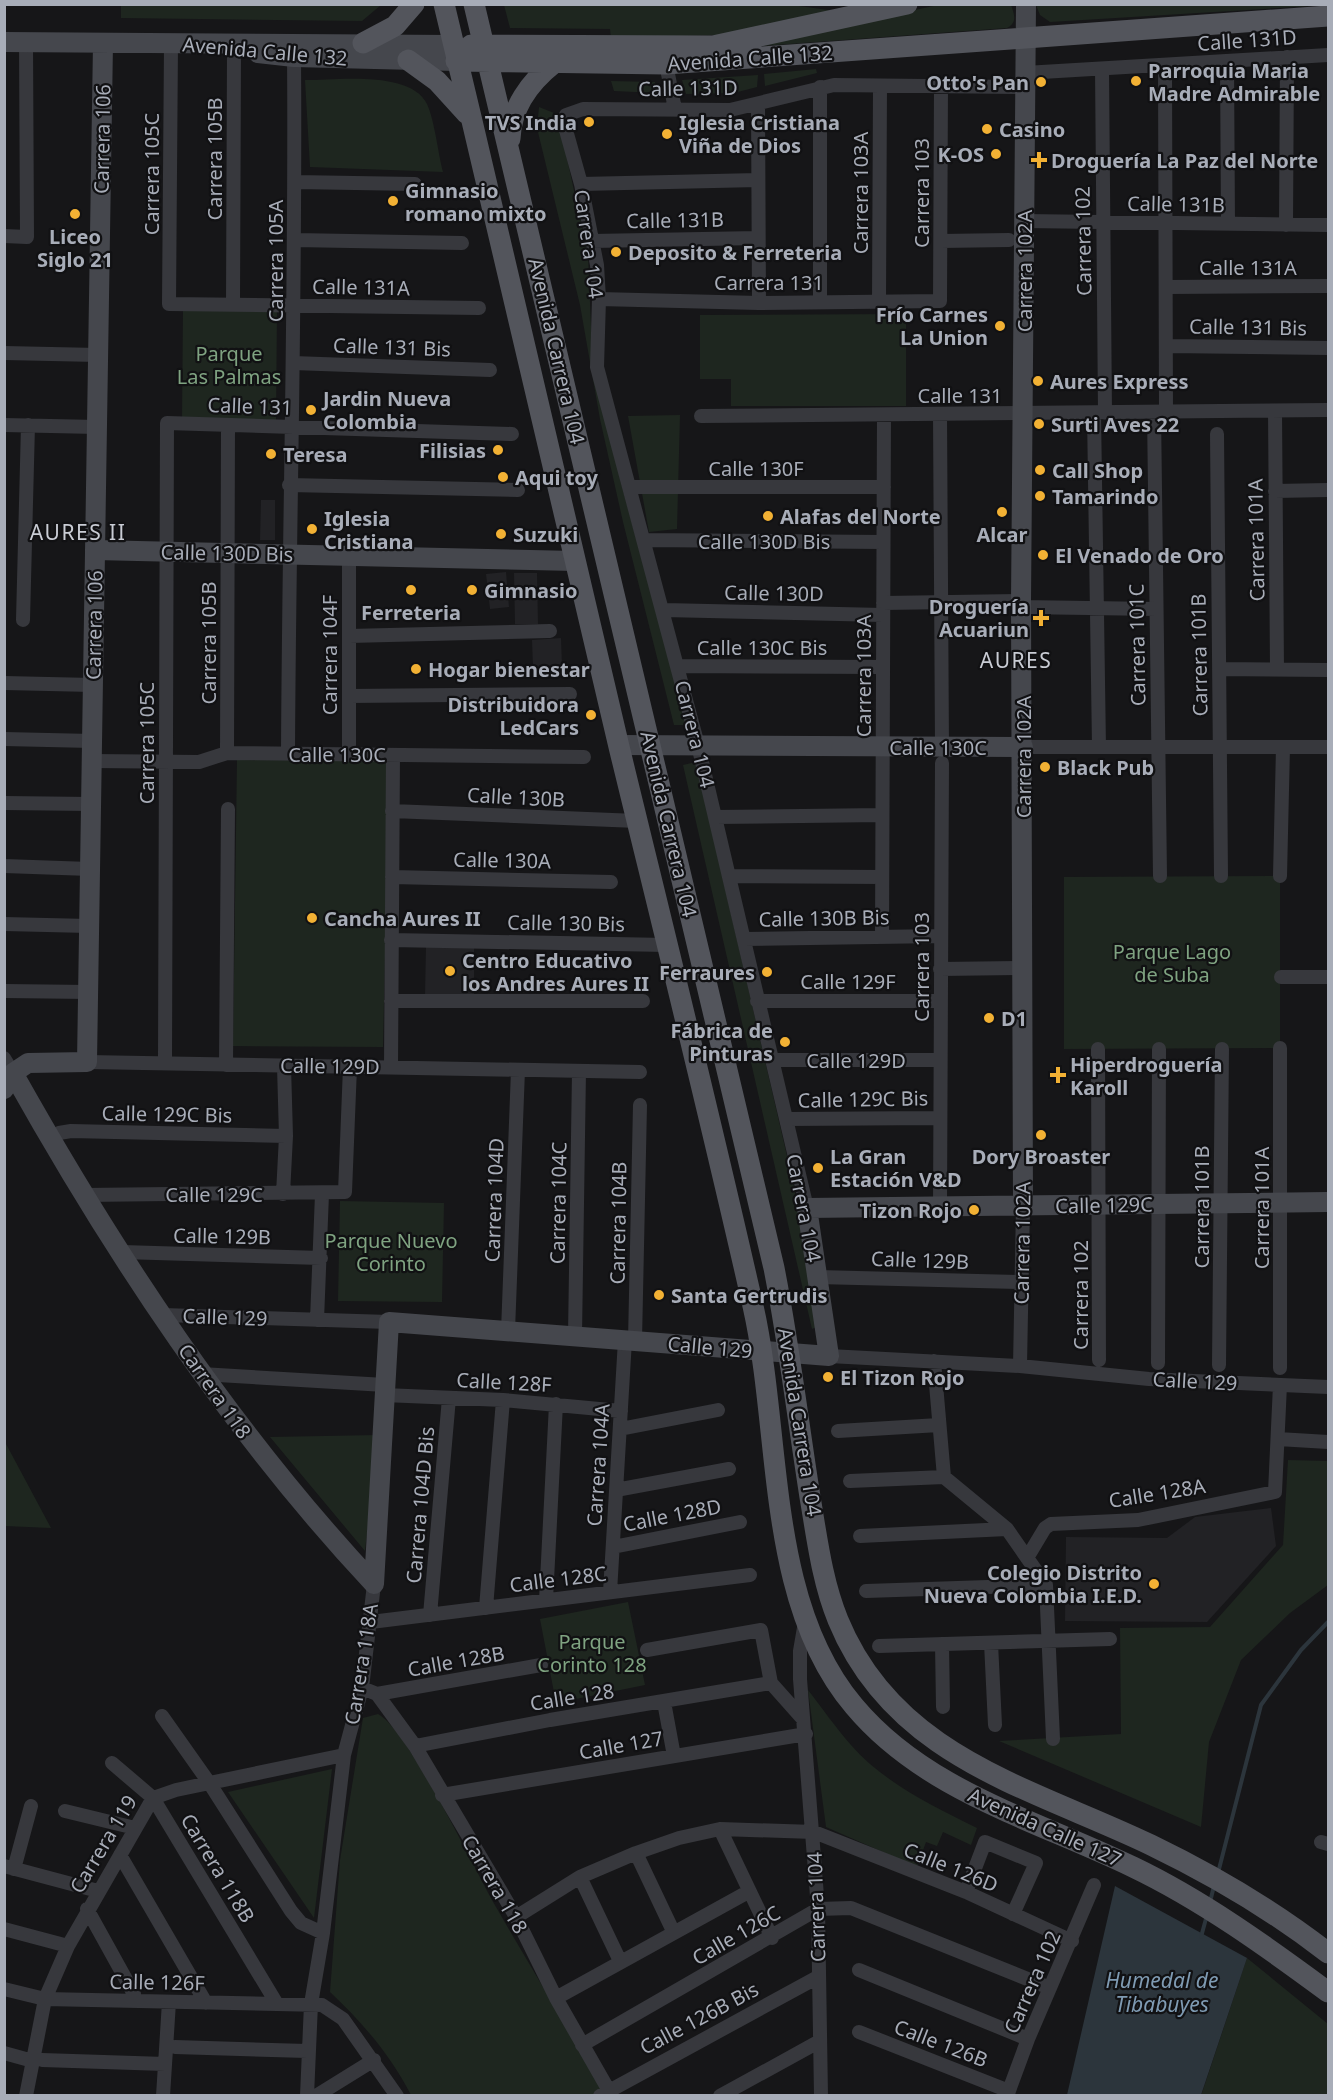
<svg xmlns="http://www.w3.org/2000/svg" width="1333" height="2100" font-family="'Noto Sans',sans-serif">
<rect width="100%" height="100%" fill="#161618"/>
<path fill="#222225" d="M261 500H275V540H260Z
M506 572 509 607 490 609 486 574Z
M514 573H537L538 624H515Z
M561 638 562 666 533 668 532 640Z
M426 946 474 947V995L425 996Z
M1271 1508 1276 1546 1207 1622 1065 1621 1066 1537 1167 1538 1195 1517Z"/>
<path fill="#1e261f" d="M785 4 835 11 718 35 611 38 610 29 510 28 504 5Z
M121 5V4L381 5 362 21 121 18Z
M938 5H1011C1014 14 1018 22 1007 28L736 48Z
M1036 5 1328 4V5L1050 22 1040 15Z
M816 69 817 73 765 86 764 74Z
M758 75 757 87 734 93 686 94 682 80Z
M305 80C337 80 411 70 427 104 435 122 438 153 443 172L310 167Z
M611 81 655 82 657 93 614 91Z
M539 107 554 113 563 140 588 255 592 350 621 483 687 725H674L623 522 600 419 580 305 537 128Z
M183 308 277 309 276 420H182Z
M906 314V406H731V379H700V315Z
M680 415 677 529 649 532 628 416Z
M237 760 387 761 388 819 383 1047 233 1046Z
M696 762 793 1182 819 1326 812 1329 683 765Z
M1280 876V1048L1064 1049V877Z
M340 1201 444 1203 442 1302 338 1301Z
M378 1435 365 1551 270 1437Z
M4 1442H5L51 1528 5 1526Z
M1288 1460 1328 1461V1585L1290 1613 1241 1660 1209 1742 1201 1827 999 1741 1121 1734 1120 1628 1210 1627 1283 1545Z
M628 1602 645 1685 556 1703 540 1619Z
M808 1690C822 1708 836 1728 851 1745 884 1783 933 1806 977 1828L971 1845 943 1832 937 1846 926 1842 917 1867 826 1827Z
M378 1714C409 1730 474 1869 496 1907 532 1970 571 2032 606 2095H411C391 2056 363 2023 330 1992L340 1860 363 1718Z
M332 1769 314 1918 228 1792Z
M1247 1958 1328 2024V2095L1201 2096Z"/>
<path fill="#2c353c" d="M1115 1886 1247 1958 1201 2095H1067Z"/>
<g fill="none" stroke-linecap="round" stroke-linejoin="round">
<path stroke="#2c353c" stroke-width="4" d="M1218 1873 1261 1705 1301 1650 1328 1622
M1210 1902 1214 1886
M1201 1937 1207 1915"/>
<path stroke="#37383d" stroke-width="14" d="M171 44 169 304 479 308
M1227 61 1228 224
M666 64 675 109
M1165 65 1166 412
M1102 69 1105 413
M1025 73 1328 55
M758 104 759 303
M295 182 415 184
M581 184 758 180
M1024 221 1328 225
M1286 225 1287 57
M4 236 27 237 26 42
M295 240 462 243
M592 241 758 238
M941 241 1009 240
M1168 287 1328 286
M599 299 759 303 940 301 941 86
M820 301V87
M879 301 880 86
M233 304 234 51
M1168 346 1328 348
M4 353 98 355
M293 363 490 370
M1275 411 1277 669
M1154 412 1160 876
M1094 413 1099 747
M940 414 942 747
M701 416 1328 410
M4 425 97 427
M1217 434 1221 876
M289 485 518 490
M629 487H884
M1275 491 1328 490
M644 540 883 542
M349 556V755
M883 603 1021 601
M1021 607 1156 609
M664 610 883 615
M23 620 28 425
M349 636 550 631
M678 666 883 667
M1219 669 1328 670
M4 683 93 685
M349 696 570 694
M4 739 92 741
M1023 747H1328
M227 753 228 425
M288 754C289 522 296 290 294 57
M92 761 199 762 227 753 584 757
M4 803 91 804
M392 811 637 821
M715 817 882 815
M4 866 90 869
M729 876 882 877
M1280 876 1283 747
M392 877 611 882
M4 924 89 926
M882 937 884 415
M744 939 940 936
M391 940 667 945
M940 969 1023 968
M1281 977H1328
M4 991 89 992
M391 1001H643
M757 1001H940
M1280 1048V1368
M1098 1049 1099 1360
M4 1058 13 1073
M772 1060H940
M87 1062 640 1072
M165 1063 167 423 512 434
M226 1065 228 809
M391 1067 393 755
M787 1119 939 1118
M50 1139 59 1133 71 1131 286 1136
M283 1194 286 1136 284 1066
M84 1195 345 1192 350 1067
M940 1207 942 763
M807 1208 698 745 597 367 599 299 597 265 581 184 564 123 566 115 583 109 730 110 834 85 1025 87
M122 1252 321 1258
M817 1277 1022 1282
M163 1315 389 1322
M317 1320 322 1194
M508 1331 518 1070
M575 1336 579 1071
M635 1341 640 1105
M829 1356 1020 1366 1149 1379 1328 1387
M934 1361 944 1477
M1158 1363 1159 1049
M1219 1365 1222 1049
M1020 1366 1023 1206
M201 1374 385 1385
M384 1395 503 1400 621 1411
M620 1429 718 1410
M838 1431 939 1425
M1278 1439 1328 1442
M944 1477 1007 1529 1046 1585
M850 1481 944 1477
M616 1490 729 1469
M860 1536 1007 1529
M613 1547 740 1522
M1027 1558 1045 1528 1051 1524 1138 1520 1275 1492 1280 1385
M1046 1585 1053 1739
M866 1591 1046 1585
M610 1592 625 1340
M546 1600 556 1404
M486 1608 503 1400
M430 1615 449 1398
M371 1622 750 1575
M805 1622 800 1651V1679L818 1909 821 2096
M991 1643 995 1725
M942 1644 943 1707
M879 1646 1110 1639
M647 1650 761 1630 771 1683 803 1719
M362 1688 377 1694 415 1746 516 1917 556 1998 612 2096
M377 1694 541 1665
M664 1702 674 1756
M162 1716 210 1784 291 1911 301 1923 323 1933
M415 1746 550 1720 771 1683
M112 1763 153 1798 277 2004
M442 1795 806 1734
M65 1811 135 1828
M720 1829 772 1938
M1321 1842 1328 1844
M636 1853 673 1931
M120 1855 206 2003
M4 1866 98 1891
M14 1869 31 1806
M580 1877 620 1961
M966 1892 985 1842 1036 1863 1013 1914
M87 1909 134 1994
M516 1917 580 1877 636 1853 679 1838 720 1829 814 1832 966 1892 1072 1941
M4 1929 68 1946
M859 1970 1028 2039
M4 1989 45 1999 322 2005 343 2019 397 2096
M556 1998 748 1892
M859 2032 1009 2091
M582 2045 818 1909 851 1908 1050 1988
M175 2047 307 2051
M4 2053 33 2061
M42 2060 165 2064
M26 2096 45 1999 68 1946 153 1798 176 1790 344 1755
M163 2096 169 2002
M307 2096 311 2004 323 1933 344 1755 362 1688 374 1584
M316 2096 374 2060
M600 2096 818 1977
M720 2096 820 2041
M1007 2096 1028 2039 1094 1885"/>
<path stroke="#45474d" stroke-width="20" d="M4 42 453 45
M258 53 294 57 456 61
M95 550 575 561
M619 745 1023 747
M13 1073C115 1255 231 1431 374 1584
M4 1089 13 1073 28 1063 87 1062 103 43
M1023 1206 1021 601 1026 4
M374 1584 389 1322 829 1356 807 1208 1328 1202"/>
<path stroke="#53555c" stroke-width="21" d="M444 4C504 253 561 503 620 751 665 936 711 1120 753 1306 782 1434 765 1601 854 1706 925 1791 1036 1820 1133 1867 1202 1900 1267 1947 1328 1992
M474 4 774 1268C789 1344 798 1421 810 1497 817 1538 822 1581 838 1620 894 1757 1030 1787 1151 1845 1213 1875 1274 1911 1328 1953
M363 43 395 26 414 4
M471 45 713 46 907 4
M408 60 437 81 467 114
M456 61 666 64 1328 16
M510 139C511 108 530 82 554 63"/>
</g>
<g fill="#f2b134" stroke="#111113" stroke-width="2">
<circle cx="1136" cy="81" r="6"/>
<circle cx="1041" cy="82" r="6"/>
<circle cx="589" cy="122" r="6"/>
<circle cx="987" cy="129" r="6"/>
<circle cx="667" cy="134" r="6"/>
<circle cx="996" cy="154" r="6"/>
<path d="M1036 151h6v6h6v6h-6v6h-6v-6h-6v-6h6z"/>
<circle cx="393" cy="201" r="6"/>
<circle cx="75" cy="214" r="6"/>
<circle cx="616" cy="252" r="6"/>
<circle cx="1000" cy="326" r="6"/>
<circle cx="1038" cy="381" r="6"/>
<circle cx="311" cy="410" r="6"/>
<circle cx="1039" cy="424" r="6"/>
<circle cx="498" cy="450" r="6"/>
<circle cx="271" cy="454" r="6"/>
<circle cx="1040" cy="470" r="6"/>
<circle cx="503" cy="477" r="6"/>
<circle cx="1040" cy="496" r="6"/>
<circle cx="1002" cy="512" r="6"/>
<circle cx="768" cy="516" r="6"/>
<circle cx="312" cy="529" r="6"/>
<circle cx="501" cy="534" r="6"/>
<circle cx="1043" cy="555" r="6"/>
<circle cx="411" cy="590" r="6"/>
<circle cx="472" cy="590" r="6"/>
<path d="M1038 609h6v6h6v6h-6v6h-6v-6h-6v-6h6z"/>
<circle cx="416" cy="669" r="6"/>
<circle cx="591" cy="715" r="6"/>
<circle cx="1045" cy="767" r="6"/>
<circle cx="312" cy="918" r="6"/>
<circle cx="450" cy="971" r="6"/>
<circle cx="767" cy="972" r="6"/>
<circle cx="989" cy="1018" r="6"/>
<circle cx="785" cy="1042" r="6"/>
<path d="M1055 1066h6v6h6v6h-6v6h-6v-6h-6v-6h6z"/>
<circle cx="1041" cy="1135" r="6"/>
<circle cx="818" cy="1168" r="6"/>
<circle cx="974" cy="1210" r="6"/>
<circle cx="659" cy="1295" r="6"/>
<circle cx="828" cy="1377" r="6"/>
<circle cx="1154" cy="1584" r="6"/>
</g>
<g text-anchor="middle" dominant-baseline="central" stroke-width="4.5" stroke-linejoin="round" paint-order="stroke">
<g font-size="20" fill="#a8adb8" stroke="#111113">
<text transform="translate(1247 40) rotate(-4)">Calle 131D</text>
<text transform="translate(265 51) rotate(5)">Avenida Calle 132</text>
<text transform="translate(750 58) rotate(-4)">Avenida Calle 132</text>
<text transform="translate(688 88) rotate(-1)">Calle 131D</text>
<text transform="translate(102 139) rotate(-89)">Carrera 106</text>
<text transform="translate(214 159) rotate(-90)">Carrera 105B</text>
<text transform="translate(151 174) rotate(-90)">Carrera 105C</text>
<text transform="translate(860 193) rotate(-90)">Carrera 103A</text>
<text transform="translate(921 193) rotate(-90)">Carrera 103</text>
<text transform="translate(1176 204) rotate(1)">Calle 131B</text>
<text transform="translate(675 220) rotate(-1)">Calle 131B</text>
<text transform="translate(1083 241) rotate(-91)">Carrera 102</text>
<text transform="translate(589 244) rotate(82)">Carrera 104</text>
<text transform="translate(275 261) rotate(-90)">Carrera 105A</text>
<text x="1248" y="267">Calle 131A</text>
<text transform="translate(1024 271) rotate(-90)">Carrera 102A</text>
<text x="769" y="282">Carrera 131</text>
<text transform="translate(361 287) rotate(1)">Calle 131A</text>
<text transform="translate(1248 327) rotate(1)">Calle 131 Bis</text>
<text transform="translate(392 347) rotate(2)">Calle 131 Bis</text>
<text transform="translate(557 351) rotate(77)">Avenida Carrera 104</text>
<text x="960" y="395">Calle 131</text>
<text transform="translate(250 406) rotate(2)">Calle 131</text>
<text x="756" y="468">Calle 130F</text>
<text transform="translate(1256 540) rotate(-91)">Carrera 101A</text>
<text x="764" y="541">Calle 130D Bis</text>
<text transform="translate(227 553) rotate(1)">Calle 130D Bis</text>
<text transform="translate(774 593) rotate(1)">Calle 130D</text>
<text transform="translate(94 625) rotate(-89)">Carrera 106</text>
<text transform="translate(208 643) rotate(-90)">Carrera 105B</text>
<text transform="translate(1137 645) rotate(-91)">Carrera 101C</text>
<text x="762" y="647">Calle 130C Bis</text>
<text transform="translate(329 655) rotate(-90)">Carrera 104F</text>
<text transform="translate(1199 655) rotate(-91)">Carrera 101B</text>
<text transform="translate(863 676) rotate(-90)">Carrera 103A</text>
<text transform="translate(695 734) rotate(76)">Carrera 104</text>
<text transform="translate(146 743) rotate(-90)">Carrera 105C</text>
<text x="938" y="747">Calle 130C</text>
<text x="337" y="754">Calle 130C</text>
<text transform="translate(1023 757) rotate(-90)">Carrera 102A</text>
<text transform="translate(516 797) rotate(3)">Calle 130B</text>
<text transform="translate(669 824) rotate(77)">Avenida Carrera 104</text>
<text transform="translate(502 860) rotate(1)">Calle 130A</text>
<text transform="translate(824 918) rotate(-1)">Calle 130B Bis</text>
<text transform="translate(566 923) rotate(1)">Calle 130 Bis</text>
<text transform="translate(921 967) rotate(-90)">Carrera 103</text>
<text x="848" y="981">Calle 129F</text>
<text x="856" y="1060">Calle 129D</text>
<text transform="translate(330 1066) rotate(1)">Calle 129D</text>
<text transform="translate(863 1099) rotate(-1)">Calle 129C Bis</text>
<text transform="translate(167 1114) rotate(1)">Calle 129C Bis</text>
<text x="214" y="1194">Calle 129C</text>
<text transform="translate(494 1200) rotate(-88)">Carrera 104D</text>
<text transform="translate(558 1203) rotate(-89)">Carrera 104C</text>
<text transform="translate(1104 1205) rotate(-1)">Calle 129C</text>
<text transform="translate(1201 1207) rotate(-90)">Carrera 101B</text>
<text transform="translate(804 1208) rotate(79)">Carrera 104</text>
<text transform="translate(1261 1208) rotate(-90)">Carrera 101A</text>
<text transform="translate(618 1223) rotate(-89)">Carrera 104B</text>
<text transform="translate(222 1236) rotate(1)">Calle 129B</text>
<text transform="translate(1022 1243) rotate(-89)">Carrera 102A</text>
<text transform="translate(920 1260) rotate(2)">Calle 129B</text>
<text transform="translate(1080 1295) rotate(-90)">Carrera 102</text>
<text transform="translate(225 1317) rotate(2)">Calle 129</text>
<text transform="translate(710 1347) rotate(5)">Calle 129</text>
<text transform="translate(1195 1381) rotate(3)">Calle 129</text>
<text transform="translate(504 1382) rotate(3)">Calle 128F</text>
<text transform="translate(215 1391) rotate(55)">Carrera 118</text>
<text transform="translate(800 1422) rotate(81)">Avenida Carrera 104</text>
<text transform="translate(598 1465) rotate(-86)">Carrera 104A</text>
<text transform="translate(1157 1493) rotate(-9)">Calle 128A</text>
<text transform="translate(420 1505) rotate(-85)">Carrera 104D Bis</text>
<text transform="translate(672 1515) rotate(-11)">Calle 128D</text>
<text transform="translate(558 1579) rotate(-7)">Calle 128C</text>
<text transform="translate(456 1661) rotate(-10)">Calle 128B</text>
<text transform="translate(361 1664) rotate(-81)">Carrera 118A</text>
<text transform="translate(572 1697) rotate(-9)">Calle 128</text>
<text transform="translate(621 1745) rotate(-10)">Calle 127</text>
<text transform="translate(1045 1827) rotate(24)">Avenida Calle 127</text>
<text transform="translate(103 1844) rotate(-59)">Carrera 119</text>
<text transform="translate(951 1867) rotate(22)">Calle 126D</text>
<text transform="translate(218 1868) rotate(59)">Carrera 118B</text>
<text transform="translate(495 1884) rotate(60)">Carrera 118</text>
<text transform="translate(816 1907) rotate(-92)">Carrera 104</text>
<text transform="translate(736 1935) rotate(-30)">Calle 126C</text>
<text transform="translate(157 1982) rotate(1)">Calle 126F</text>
<text transform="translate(1032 1982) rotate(-66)">Carrera 102</text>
<text transform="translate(699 2018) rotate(-28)">Calle 126B Bis</text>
<text transform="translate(941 2043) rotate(21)">Calle 126B</text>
</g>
<g font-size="20" font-weight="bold" fill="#a8adb8" stroke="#111113" text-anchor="start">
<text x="1148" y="70">Parroquia Maria<tspan x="1148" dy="23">Madre Admirable</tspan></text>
<text x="1029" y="82" text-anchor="end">Otto's Pan</text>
<text x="577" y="122" text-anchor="end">TVS India</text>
<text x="679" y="122">Iglesia Cristiana<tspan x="679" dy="23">Viña de Dios</tspan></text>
<text x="999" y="129">Casino</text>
<text x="984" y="154" text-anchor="end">K-OS</text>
<text x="1051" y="160">Droguería La Paz del Norte</text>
<text x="405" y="190">Gimnasio<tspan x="405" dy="23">romano mixto</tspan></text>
<text x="75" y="236" text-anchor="middle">Liceo<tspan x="75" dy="23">Siglo 21</tspan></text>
<text x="628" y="252">Deposito &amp; Ferreteria</text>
<text x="988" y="314" text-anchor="end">Frío Carnes<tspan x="988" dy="23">La Union</tspan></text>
<text x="1050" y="381">Aures Express</text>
<text x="323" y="398">Jardin Nueva<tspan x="323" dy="23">Colombia</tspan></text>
<text x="1051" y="424">Surti Aves 22</text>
<text x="486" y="450" text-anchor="end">Filisias</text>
<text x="283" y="454">Teresa</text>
<text x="1052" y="470">Call Shop</text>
<text x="515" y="477">Aqui toy</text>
<text x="1052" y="496">Tamarindo</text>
<text x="780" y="516">Alafas del Norte</text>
<text x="324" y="518">Iglesia<tspan x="324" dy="23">Cristiana</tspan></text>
<text x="513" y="534">Suzuki</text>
<text x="1002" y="534" text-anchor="middle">Alcar</text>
<text x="1055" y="555">El Venado de Oro</text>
<text x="484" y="590">Gimnasio</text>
<text x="1029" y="606" text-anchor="end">Droguería<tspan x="1029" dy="23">Acuariun</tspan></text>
<text x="411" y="612" text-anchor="middle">Ferreteria</text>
<text x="428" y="669">Hogar bienestar</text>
<text x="579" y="704" text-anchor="end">Distribuidora<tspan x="579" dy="23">LedCars</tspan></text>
<text x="1057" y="767">Black Pub</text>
<text x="324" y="918">Cancha Aures II</text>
<text x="462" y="960">Centro Educativo<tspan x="462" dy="23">los Andres Aures II</tspan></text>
<text x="755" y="972" text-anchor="end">Ferraures</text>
<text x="1001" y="1018">D1</text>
<text x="773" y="1030" text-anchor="end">Fábrica de<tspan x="773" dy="23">Pinturas</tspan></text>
<text x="1070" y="1064">Hiperdroguería<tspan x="1070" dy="23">Karoll</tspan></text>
<text x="830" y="1156">La Gran<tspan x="830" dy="23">Estación V&amp;D</tspan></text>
<text x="1041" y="1156" text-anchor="middle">Dory Broaster</text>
<text x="962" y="1210" text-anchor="end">Tizon Rojo</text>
<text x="671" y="1295">Santa Gertrudis</text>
<text x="840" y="1377">El Tizon Rojo</text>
<text x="1142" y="1572" text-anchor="end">Colegio Distrito<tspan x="1142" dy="23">Nueva Colombia I.E.D.</tspan></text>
</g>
<g font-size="20" fill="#7fa381" stroke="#111113">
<text x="229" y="353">Parque<tspan x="229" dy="23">Las Palmas</tspan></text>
<text x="1172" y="951">Parque Lago<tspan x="1172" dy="23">de Suba</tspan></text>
<text x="391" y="1240">Parque Nuevo<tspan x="391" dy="23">Corinto</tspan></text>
<text x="592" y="1641">Parque<tspan x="592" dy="23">Corinto 128</tspan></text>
</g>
<g font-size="21" letter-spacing="1.5" fill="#c9ccd4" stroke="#111113">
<text x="78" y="532">AURES II</text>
<text x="1016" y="660">AURES</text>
</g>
<g font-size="21" font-style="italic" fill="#7f9bb3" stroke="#111113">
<text x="1162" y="1980">Humedal de<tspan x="1162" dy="24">Tibabuyes</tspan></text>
</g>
</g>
<rect width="1333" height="2100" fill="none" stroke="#a8adb8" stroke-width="12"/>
</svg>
